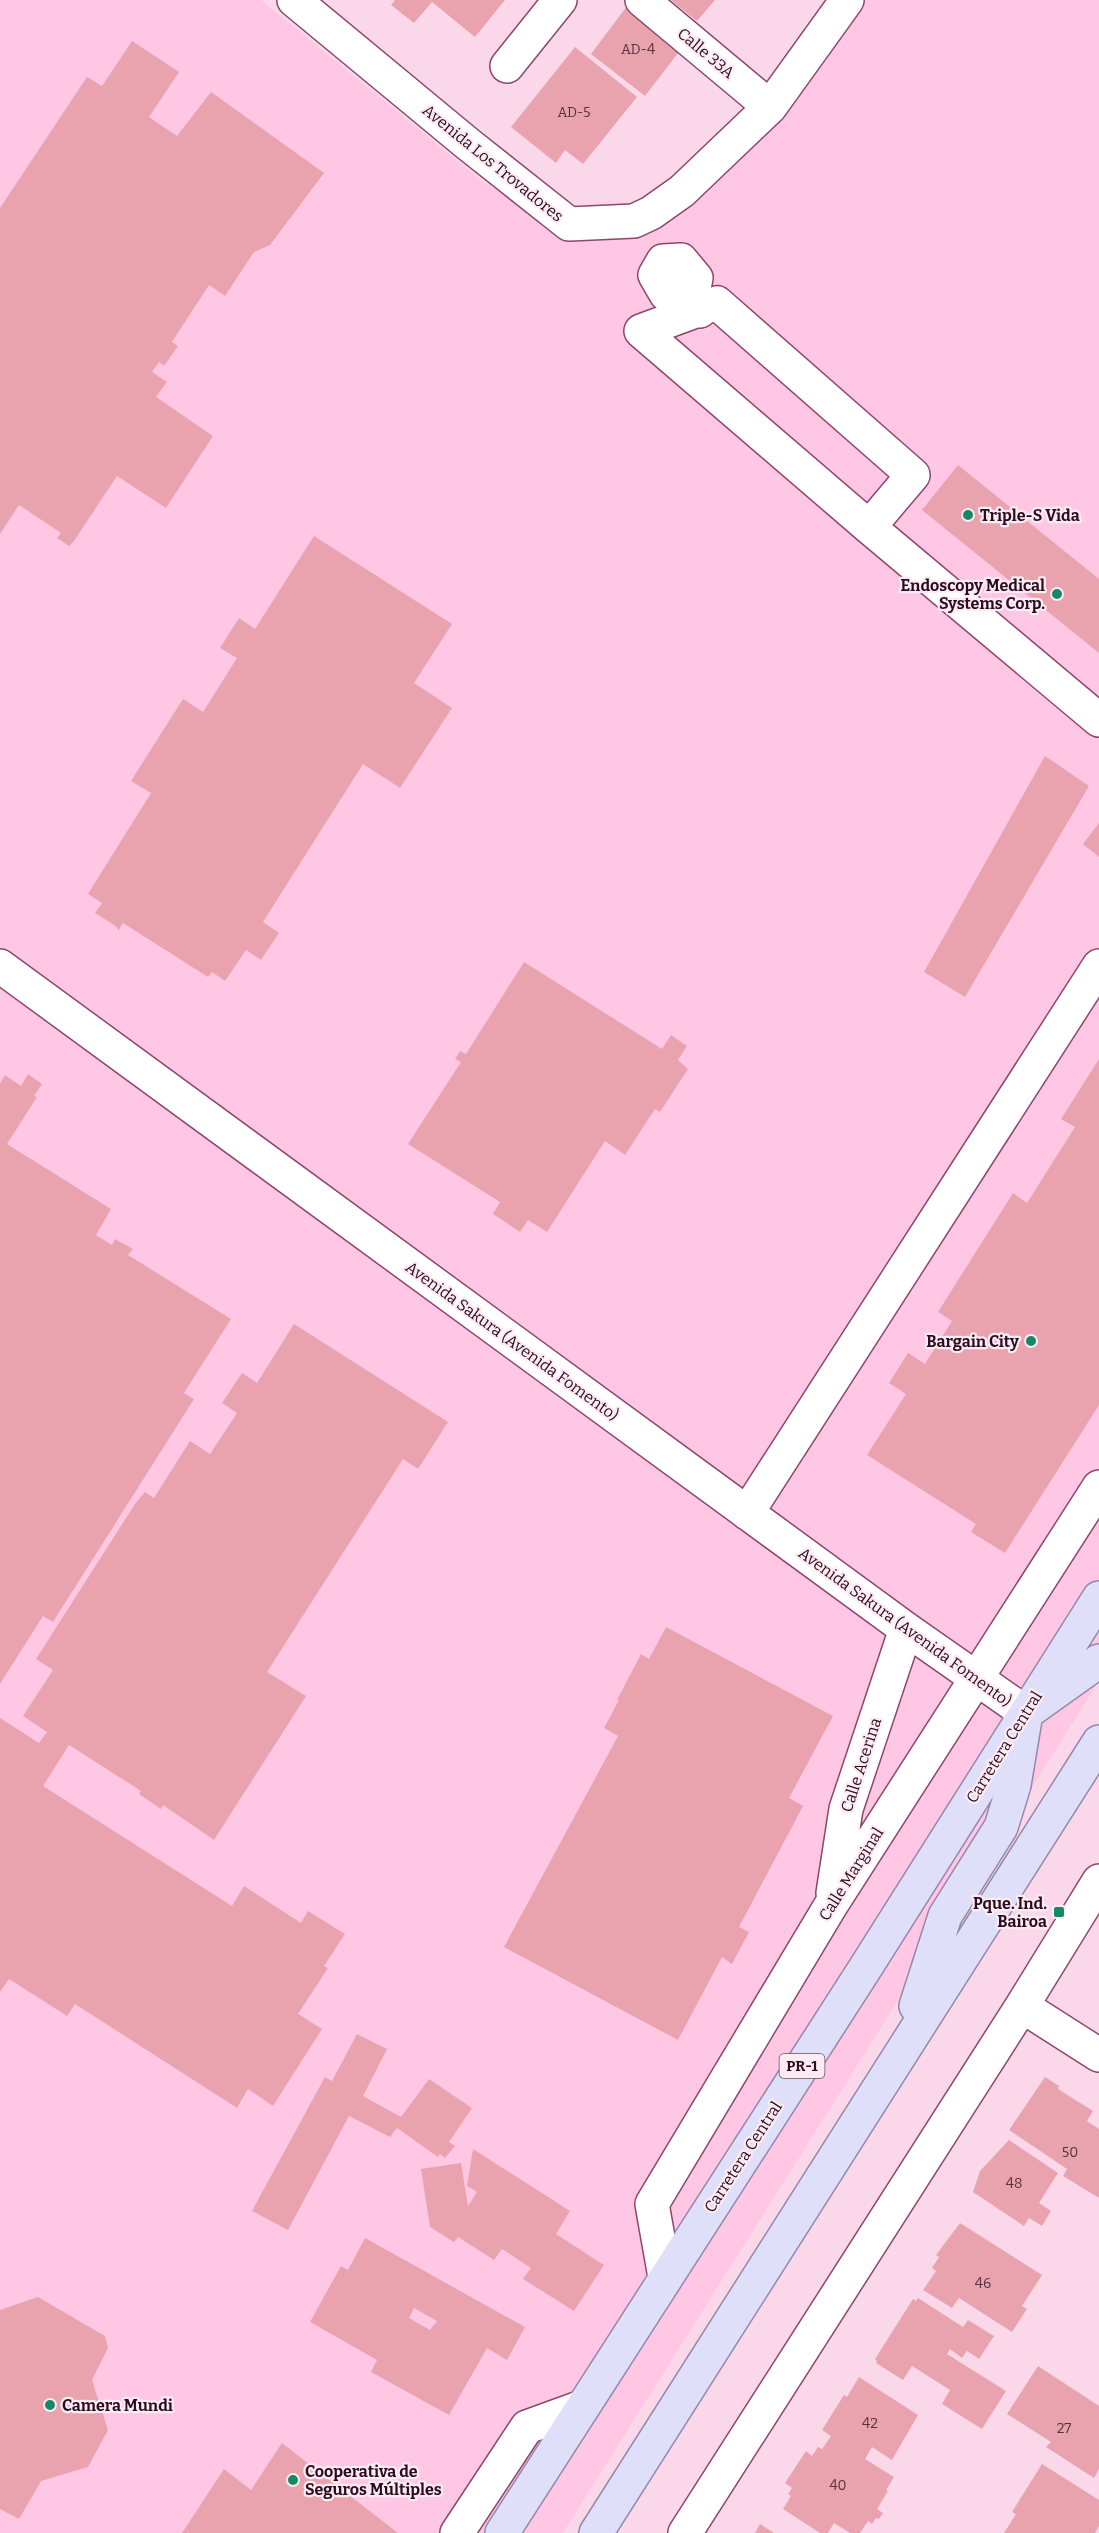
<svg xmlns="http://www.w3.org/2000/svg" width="1099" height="2533" font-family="Bitter,serif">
<rect width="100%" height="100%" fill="#fbd8e9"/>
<path fill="#ffc7e3" d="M0 0H261L483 182 568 232 602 233 689 178 835 0H1099V1681L563 2533H0Z"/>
<path fill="#e8a3af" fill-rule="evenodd" d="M395 0H505L475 37 432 2 414 23 391 5Z
M671 0H715L697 21Z
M630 2 685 44 645 96 591 54Z
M132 41 179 72 149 117 177 136 211 92 324 173 270 245 254 252 225 296 209 285 172 342 178 346 164 366 159 362 152 372 167 382 156 397 213 436 166 508 117 476 74 541 69 546 57 538 61 533 19 505 0 534V208L87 77 102 86Z
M575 47 637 97 583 164 565 150 556 163 511 127Z
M958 465 1099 579V653L922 510Z
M314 536 452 624 414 683 452 708 400 788 363 764 263 922 279 933 261 960 246 950 225 981 212 972 208 977 123 923 118 931 117 927 95 913 102 903 88 894 151 793 131 781 183 699 203 712 237 658 220 648 239 618 255 629Z
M1045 756 1089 786 965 997 924 972Z
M1099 823V857L1083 844Z
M524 962 662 1049 671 1035 687 1046 678 1060 688 1069 660 1112 655 1109 625 1155 605 1141 547 1232 528 1220 520 1232 493 1214 500 1202 408 1144 461 1062 455 1059 460 1051 466 1054Z
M1099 1059V1405L1005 1553 971 1532 976 1524 867 1455 906 1394 889 1383 908 1353 925 1364 952 1321 938 1312 1013 1193 1027 1203 1075 1127 1061 1119Z
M28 1074 42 1084 34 1096 37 1097 7 1144 111 1209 96 1235 112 1245 115 1239 133 1249 128 1255 231 1319 184 1393 194 1399 53 1622 43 1616 0 1684V1084L5 1075 21 1086Z
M294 1324 448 1422 418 1469 403 1459 267 1672 306 1696 214 1840 163 1805 161 1809 139 1794 141 1791 69 1745 43 1786 232 1906 244 1886 301 1923 308 1911 345 1934 324 1966 328 1968 298 2014 322 2029 273 2106 248 2089 237 2108 75 2004 67 2016 9 1979 0 1992V1718L39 1743 47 1732 23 1716 53 1670 36 1659 135 1504 145 1492 154 1498 190 1441 210 1454 237 1413 222 1403 242 1373 257 1383Z
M666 1627 833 1716 789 1798 803 1806 739 1927 749 1932 732 1964 722 1957 678 2040 504 1947 618 1736 604 1728 619 1700H617L641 1654 649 1659Z
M357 2034 387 2049 363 2096 401 2117 429 2079 472 2108 449 2142 455 2146 445 2158 440 2154 438 2157 397 2128 390 2137 349 2116 288 2230 252 2211 325 2077 332 2081Z
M1045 2077 1059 2086 1058 2089 1093 2111 1087 2121 1099 2129V2198L1063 2176 1067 2169 1009 2130Z
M1009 2140 1058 2173 1039 2203 1051 2211 1042 2226 1029 2218 1024 2226 973 2192 980 2171Z
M473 2149 570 2211 556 2234 604 2265 574 2311 523 2279 531 2268 502 2249 494 2260 458 2237 454 2242 430 2227 421 2169 461 2163 468 2206 477 2192 467 2186Z
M960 2223 1042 2275 1022 2306 1027 2309 1012 2332 959 2298 952 2308 923 2290 936 2271 932 2268 939 2257 936 2255Z
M365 2238 525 2327 507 2360 487 2348 449 2415 371 2372 377 2360 310 2322 341 2266 348 2270ZM414 2308 437 2321 430 2330 409 2318Z
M38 2297 105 2336 108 2348 92 2380 108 2430 88 2467 41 2481 19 2519 0 2509V2310Z
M918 2298 963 2327 968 2320 994 2336 979 2359 967 2351 962 2358 950 2349 947 2354 1006 2391 982 2429 942 2404 950 2390 912 2366 903 2380 876 2363 877 2361 875 2359 913 2299 916 2301Z
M1038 2366 1099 2406V2469L1094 2478 1046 2447 1051 2442 1007 2414Z
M859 2377 918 2415 892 2460 872 2447 865 2459 894 2477 886 2490 888 2491 877 2509 883 2513 879 2519 876 2518 872 2524 868 2521 860 2533H850L834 2523 828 2533H820L783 2509 791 2496 788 2494 792 2488 785 2483 806 2451 812 2456 818 2447 822 2449 831 2436 822 2430 844 2395 847 2397Z
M282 2443 398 2533H182L224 2469 251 2490Z
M1042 2464 1099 2500V2526L1095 2533H1004L1016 2514 1012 2512Z
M760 2524 774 2533H755Z"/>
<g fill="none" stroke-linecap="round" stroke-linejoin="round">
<defs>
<path id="minor" d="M294 0 468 144 569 224 634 221 651 213 682 191 770 107 847 0
M642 0 770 107
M507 66 560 0
M692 298 666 294 655 275 663 261 681 260 696 278 692 298 700 311
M869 527 913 475 717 303 641 331 869 527 1099 720
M0 966 906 1629 1026 1713
M747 1513 1099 966
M833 1893 846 1809 906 1629
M1022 2006 1099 2055
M665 2277 652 2204 831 1905 1099 1487
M457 2533 527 2427 582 2407
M685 2533 1022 2006 1099 1881"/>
<path id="major" d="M916 2006 945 1916 1001 1827 1014 1785 1026 1713 1099 1661
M502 2533 864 1970 1099 1598
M596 2533 1099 1742"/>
</defs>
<use href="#minor" stroke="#8d456d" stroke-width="36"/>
<use href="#major" stroke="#9388ab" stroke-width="36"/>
<use href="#minor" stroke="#fff" stroke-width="33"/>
<use href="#major" stroke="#e0dffa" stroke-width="33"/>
</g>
<g fill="#178867" stroke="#fdebf3" stroke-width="2">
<circle cx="968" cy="515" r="6"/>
<circle cx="1057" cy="594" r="6"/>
<circle cx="1031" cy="1341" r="6"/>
<rect x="1053" y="1906" width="12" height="12" rx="3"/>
<circle cx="50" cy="2405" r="6"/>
<circle cx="293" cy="2480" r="6"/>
</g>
<g text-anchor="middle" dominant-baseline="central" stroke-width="4.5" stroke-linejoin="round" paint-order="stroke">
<g font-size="14" fill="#593242">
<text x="638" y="49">AD-4</text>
<text x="574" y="112">AD-5</text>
<text x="1070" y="2152">50</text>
<text x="1014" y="2183">48</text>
<text x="983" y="2283">46</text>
<text x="870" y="2423">42</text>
<text x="1064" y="2428">27</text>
<text x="838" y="2485">40</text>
</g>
<rect fill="#fdebf3" stroke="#694f5d" stroke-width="1.5" x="779.5" y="2054" width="45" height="24" rx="4.5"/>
<g font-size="15" font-weight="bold" fill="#290c1d">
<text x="802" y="2066">PR-1</text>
</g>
<g font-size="16" fill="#290c1d" stroke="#fdebf3">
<text transform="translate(706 53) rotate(40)">Calle 33A</text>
<text transform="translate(493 163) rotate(39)">Avenida Los Trovadores</text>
<text transform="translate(512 1341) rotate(36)">Avenida Sakura (Avenida Fomento)</text>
<text transform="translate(905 1627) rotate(36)">Avenida Sakura (Avenida Fomento)</text>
<text transform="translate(1004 1747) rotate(-58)">Carretera Central</text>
<text transform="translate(861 1765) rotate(-72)">Calle Acerina</text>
<text transform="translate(851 1874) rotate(-58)">Calle Marginal</text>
<text transform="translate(743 2157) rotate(-57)">Carretera Central</text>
</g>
<g font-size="16" font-weight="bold" fill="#290c1d" stroke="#fdebf3" text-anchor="start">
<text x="980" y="515">Triple-S Vida</text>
<text x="1045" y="585" text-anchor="end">Endoscopy Medical<tspan x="1045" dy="18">Systems Corp.</tspan></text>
<text x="1019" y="1341" text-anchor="end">Bargain City</text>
<text x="1047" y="1903" text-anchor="end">Pque. Ind.<tspan x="1047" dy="18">Bairoa</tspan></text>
<text x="62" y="2405">Camera Mundi</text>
<text x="305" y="2471">Cooperativa de<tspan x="305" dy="18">Seguros Múltiples</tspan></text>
</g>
</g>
</svg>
